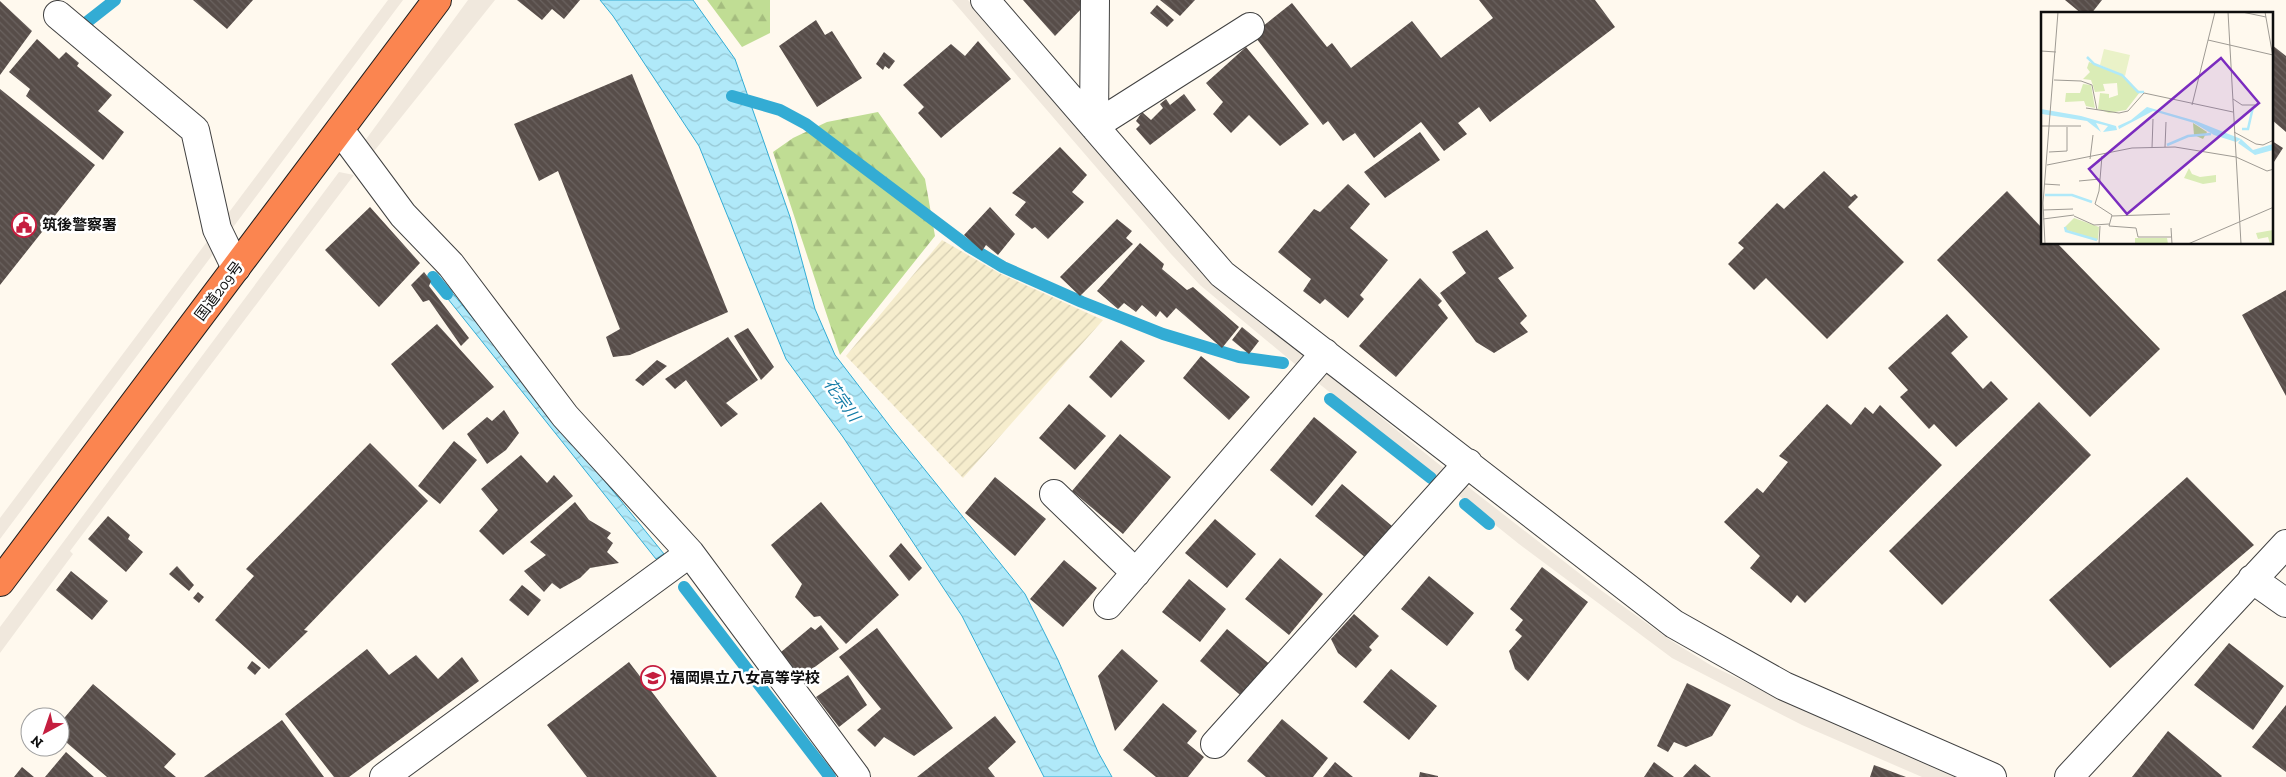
<svg xmlns="http://www.w3.org/2000/svg" width="2286" height="777" font-family="'Zilla Slab','Noto Sans JP',serif">
<defs>
<pattern id="farmland-furrows" width="10" height="10" patternUnits="userSpaceOnUse" patternTransform="scale(1.25)"><rect width="10" height="10" fill="#f6edcd"/><path d="M-1 1l2-2M0 10L10 0M9 11l2-2" fill="none" stroke="#d2caaf"/></pattern>
<pattern id="forest-firs" width="22" height="20" patternUnits="userSpaceOnUse" patternTransform="scale(1.25)"><rect width="22" height="20" fill="#c0dd94"/><path d="M5 1l3.5 6h-7zM16 11l3.5 6h-7z" fill="#a4bc7e"/></pattern>
<pattern id="water-waves" width="16" height="10" patternUnits="userSpaceOnUse" patternTransform="scale(1.25)"><rect width="16" height="10" fill="#b0e9f9"/><path d="M0 5q4-4 8 0t8 0" fill="none" stroke="#96c7d4"/></pattern>
<pattern id="building-back-hatch" width="6" height="6" patternUnits="userSpaceOnUse" patternTransform="scale(1.25)"><rect width="6" height="6" fill="#574d49"/><path d="M-1 5l2 2M0 0l6 6M5-1l2 2" fill="none" stroke="#6a625f"/></pattern>
</defs>
<rect width="100%" height="100%" fill="#fff9ee"/>
<path fill="url(#farmland-furrows)" d="M942 240 999 273 1103 320 963 478 846 356Z"/>
<path fill="url(#forest-firs)" d="M707 0H770V33L742 47Z
M878 112 925 179 935 236 840 355 773 152 793 138 827 122Z"/>
<path fill="#f0e8dd" d="M388 0H403L0 539V518Z
M468 0H495L371 155 364 142Z
M952 0H968L1159 224 1208 277 1431 458 1602 591 1670 640 1712 666 1835 725 1954 777H1922L1802 725 1672 658 1519 544 1307 374 1200 285 1171 254Z
M339 172 354 175 70 551 73 554 0 653V627Z"/>
<path fill="url(#water-waves)" stroke="#33acd4" d="M600 0H693L735 59 790 217 815 309 835 355 892 429 1025 594 1058 660 1098 752 1112 777H1044L962 616 843 437 786 359 699 146 613 16Z
M437 274 664 554 656 559 436 284Z"/>
<g fill="none" stroke-linecap="round" stroke-linejoin="round">
<path stroke="#33acd4" stroke-width="12" d="M87 22 115 0
M732 96 780 110 806 124 968 246 1003 267 1082 302 1163 334 1239 357 1283 363
M433 277 447 294
M1330 399 1431 478
M1465 504 1489 524
M684 587 830 777"/>
</g>
<path fill="url(#building-back-hatch)" d="M193 0H253L227 29Z
M517 0H580L564 19 552 9 542 20Z
M1023 0H1080L1085 5 1055 36Z
M1160 0H1195L1180 16Z
M1479 0H1595L1615 27 1490 122 1479 107 1458 123 1467 134 1444 151 1421 122 1374 158 1355 133 1343 141 1328 121 1323 125 1253 34 1292 3 1327 47 1332 43 1351 68 1412 21 1441 58 1493 18Z
M2065 0H2102L2091 14H2082Z
M0 1 32 31 0 75Z
M1157 5 1174 20 1167 27 1150 13Z
M816 20 825 35 832 31 862 78 817 107 779 46Z
M37 39 59 59 66 52 79 63 77 66 112 95 98 111 124 132 103 160 26 96 30 89 9 72Z
M978 41 1011 79 941 138 918 113 924 107 903 85 951 44 965 56Z
M2272 45 2286 56V132L2272 120Z
M1246 47 1309 124 1280 146 1249 115 1231 133 1213 114 1223 102 1206 83Z
M884 52 895 61 889 69 885 66 883 70 876 64Z
M632 74 728 312 630 355 613 357 606 337 620 329 558 171 539 181 514 124Z
M0 89 95 165 0 285Z
M1184 94 1196 110 1150 145 1136 129 1140 125 1136 121 1142 112 1151 120 1163 108 1160 104 1166 99 1170 105Z
M1420 132 1440 160 1385 198 1364 172Z
M2272 141 2283 148 2272 165Z
M1060 147 1087 175 1072 192 1084 202 1048 239 1035 227 1032 229 1015 215 1026 202 1012 193Z
M1824 171 1851 197 1855 194 1858 197 1848 207 1904 262 1827 339 1766 278 1754 290 1728 264 1744 248 1738 243 1777 203 1784 209Z
M1348 184 1370 204 1350 228 1388 260 1360 295 1364 299 1348 318 1325 299 1320 304 1303 291 1311 279 1278 252 1314 209 1320 212Z
M2007 191 2042 228V244H2058L2160 349 2090 417 1937 260Z
M370 207 420 263 379 307 325 250Z
M990 207 1015 234 998 255 986 245 982 251 964 235Z
M1117 219 1132 231 1126 238 1133 244 1080 296 1060 277Z
M1487 230 1514 268 1498 278 1527 316 1520 323 1528 332 1494 353 1476 342 1440 293 1466 273 1452 252Z
M1140 243 1164 264 1162 269 1187 290 1193 287 1239 327 1222 348 1176 308 1167 318 1160 311 1156 317 1142 305 1136 312 1124 303 1118 309 1097 291Z
M424 272 431 281 429 286 469 338 461 346 429 300 423 302 411 285Z
M1420 278 1442 301 1438 305 1448 318 1396 377 1359 346Z
M2286 290V396L2242 315Z
M1947 314 1968 337 1951 353 1983 389 1991 381 2008 399 1956 447 1934 424 1929 429 1900 397 1908 390 1888 368Z
M437 324 494 387 443 430 391 364Z
M1242 327 1259 341 1249 354 1232 340Z
M748 328 774 367 761 380 734 336Z
M728 337 758 380 726 403 738 414 721 427 686 380 675 389 665 379Z
M1121 340 1145 361 1111 398 1089 377Z
M1201 356 1250 397 1229 420 1183 378Z
M657 360 667 366 643 386 635 380Z
M2039 402 2091 455 1942 605 1889 551Z
M1069 404 1106 436 1075 470 1039 438Z
M1827 404 1851 425 1865 407 1873 414 1880 405 1942 465 1805 603 1797 595 1791 603 1750 568 1760 556 1724 522 1757 488 1763 493 1788 462 1779 456Z
M504 410 519 433 506 450 487 464 467 434 487 417 492 421Z
M1314 417 1357 452 1312 506 1270 470Z
M1120 434 1171 477 1123 534 1072 491Z
M454 441 477 460 440 504 418 486Z
M370 443 428 501 304 630 308 631 269 669 215 620 254 576 246 569Z
M521 455 547 483 554 475 573 496 503 555 479 531 498 510 481 489Z
M995 477 1046 519 1015 556 965 513Z
M2187 477 2254 545 2110 668 2049 600Z
M1342 484 1392 526 1366 558 1315 516Z
M575 502 589 520 611 533 607 538 613 543 607 552 619 563 590 568 580 578 560 589 552 583 544 592 524 571 546 555 530 542Z
M821 502 899 595 846 644 820 616 814 617 795 597 802 584 771 545Z
M108 516 130 535 128 539 143 552 126 572 88 539Z
M1215 519 1256 554 1227 588 1185 553Z
M901 543 922 568 909 581 889 556Z
M1280 558 1323 594 1289 635 1245 599Z
M1064 560 1097 588 1063 627 1030 599Z
M177 566 194 585 189 591 169 574Z
M1542 567 1588 602 1528 681 1515 669 1509 651 1522 636 1515 630 1523 620 1510 609Z
M71 571 108 601 92 620 56 590Z
M1429 576 1474 613 1447 646 1401 609Z
M1189 579 1226 609 1200 642 1162 612Z
M522 585 541 600 528 616 509 600Z
M198 592 204 597 199 603 193 598Z
M1354 614 1379 636 1369 647 1372 650 1356 668 1338 653 1331 639Z
M821 625 839 649 800 678 781 652 811 627 815 630Z
M877 628 953 728 914 756 884 737 875 747 857 730 881 709 839 657Z
M1227 629 1272 666 1245 699 1200 661Z
M2229 643 2284 686 2253 730 2194 685Z
M367 649 389 675 416 655 438 679 462 657 479 681 349 777H334L285 714Z
M1122 649 1158 681 1115 731 1098 676Z
M252 661 261 668 255 675 247 668Z
M629 662 717 777H587L547 725Z
M1391 669 1437 706 1409 740 1363 702Z
M848 675 867 705 839 727 816 697Z
M1687 683 1731 705 1712 736 1686 747 1674 742 1668 752 1657 746Z
M93 684 176 754 164 767 176 777H107L60 737V723Z
M1163 703 1197 731 1187 743 1204 757 1188 777H1156L1123 750Z
M2286 705V772L2252 747Z
M995 716 1016 742 988 768 995 777H917Z
M1282 719 1328 758 1313 777H1266L1247 761Z
M282 720 324 777H204Z
M2168 731 2222 776 2221 777H2132Z
M66 752 94 777H45Z
M1335 762 1353 777H1323Z
M1654 762 1674 777H1644Z
M1695 764 1711 777H1683Z
M1874 765 1906 777H1870Z
M22 767 34 777H14Z
M1420 772 1438 776V777H1419Z"/>
<g fill="none" stroke-linecap="round" stroke-linejoin="round">
<defs>
<path id="minor" d="M985 0 1222 274 1674 624 1784 686 1992 777
M58 15 195 130 217 229 236 268
M1094 126 1250 27
M1094 126 1095 0
M340 130 403 215 451 265 565 416 690 553 856 777
M1054 494 1136 573
M2252 579 2286 603
M1108 605 1325 353
M1215 744 1468 463
M384 777 690 553
M2069 777 2286 544"/>
<path id="highway" d="M0 582 437 0"/>
</defs>
<use href="#minor" stroke="#414141" stroke-width="30"/>
<use href="#highway" stroke="#1f1f1f" stroke-width="30"/>
<use href="#minor" stroke="#fff" stroke-width="28"/>
<use href="#highway" stroke="#fb8550" stroke-width="28"/>
</g>
<defs>
<symbol id="civic-ring" viewBox="-11 -11 22 22"><circle r="9.5" fill="#fff" stroke="#c51e3f" stroke-width="1.5"/><path d="M-.6-6.5H3V-4.5H.6V-3L4-1V1h2V6H-6V1h2V-1L-.6-3ZM-1.2 2.5V6h2.4V2.5Z" fill="#c51e3f"/></symbol>
<symbol id="school-ring" viewBox="-11 -11 22 22"><circle r="9.5" fill="#fff" stroke="#c51e3f" stroke-width="1.5"/><path d="M0-5L7-2L0 1L-7-2ZM-4 1L0 2.5L4 1V4Q0 6-4 4Z" fill="#c51e3f"/></symbol>
</defs>
<g fill-rule="evenodd">
<use href="#civic-ring" x="10" y="211" width="28" height="28"/>
<use href="#school-ring" x="639" y="664" width="28" height="28"/>
</g>
<g text-anchor="middle" dominant-baseline="central" stroke-width="5" stroke-linejoin="round" paint-order="stroke">
<g font-size="15" font-weight="bold" fill="#0e0e0e" stroke="#fff" text-anchor="start">
<text x="42" y="225">筑後警察署</text>
<text x="670" y="678">福岡県立八女高等学校</text>
</g>
<g font-size="15" fill="#0e0e0e" stroke="#fff">
<text transform="translate(219 291) rotate(-53)">国道209号</text>
</g>
<g font-size="16" font-style="italic" fill="#107ba6" stroke="#fff">
<text transform="translate(842 400) rotate(54)">花宗川</text>
</g>
</g>
<g transform="translate(2041 12)">
<rect width="232" height="232" fill="#fff9ee"/>
<path d="M48 50 80 62 99 80 85 98 68 101 57 97 59 81 68 82V86L77 83 76 71 62 72 64 79 54 80 50 68 42 67 49 60 46 56ZM42 72 50 73 54 96 45 94 43 89 24 90 25 81H39ZM148 156 151 162 159 165 175 163V170L162 172 143 166ZM232 218V231L229 232 227 225 217 227 215 221ZM94 226H126L127 232 94 231Z" fill="#daecb6"/>
<path d="M152 111 166 120 162 127 153 123Z" fill="#c0dd94"/>
<path d="M33 206 58 215 57 228 25 218 24 215Z" fill="#daecb6"/>
<path d="M63 37 89 43 84 64 59 53Z" fill="#eaf2c8"/>
<path d="M106 95 155 109 200 127 195 130 173 123 153 111 112 99 78 117 77 114 90 108ZM0 97 40 104 75 114 76 118 62 120 67 114 55 111 60 120 46 109 1 102ZM200 127 212 138 232 132V138L214 143 197 131Z" fill="#b0e9f9"/>
<path fill="none" stroke="#b0e9f9" stroke-width="2.5" d="M46 45 53 52 81 63 97 80H103M201 117H207L212 95M126 133 147 124 170 122M4 183H31L51 190M24 215 25 219 56 228"/>
<path fill="none" stroke="#9f9b94" stroke-width="1" d="M187 0 200 232M201 0 225 5M224 0 232 45M167 28 232 43M0 39 15 40M13 68 40 69 51 73 56 98M192 87 201 93H214M151 93 174 0M45 96 78 101 87 99 103 81 192 100M0 114H40M193 120 215 132 222 133 233 128M124 135 125 110M111 136 112 107M8 140 26 139V115M61 144 58 179 54 192 71 203 68 214 95 216 97 225H130M49 147 52 123M6 153 91 136 134 135 195 145 226 159 233 157M38 169 59 167M3 172 19 173M2 198 32 197M33 204 53 213 68 212M71 204 129 202M2 207 33 203M130 216 131 232M4 232 2 191 17 0M58 232 59 214M147 232 233 195"/>
<path fill="#7b2cbf" fill-opacity="0.15" stroke="#7b2cbf" stroke-width="2.5" d="M180 46 218 91 86 202 48 157Z"/>
<rect width="232" height="232" fill="none" stroke="#0e0e0e" stroke-width="2.5"/>
</g>
<g transform="translate(45 732) rotate(220)"><circle r="24" fill="#ffffff" stroke="#9f9f9f"/>
<path d="M0-4L9 19L0 12L-9 19Z" fill="#c51e3f"/>
<text y="-8" font-size="14" font-weight="bold" text-anchor="middle" fill="#0e0e0e">N</text>
</g>
</svg>
